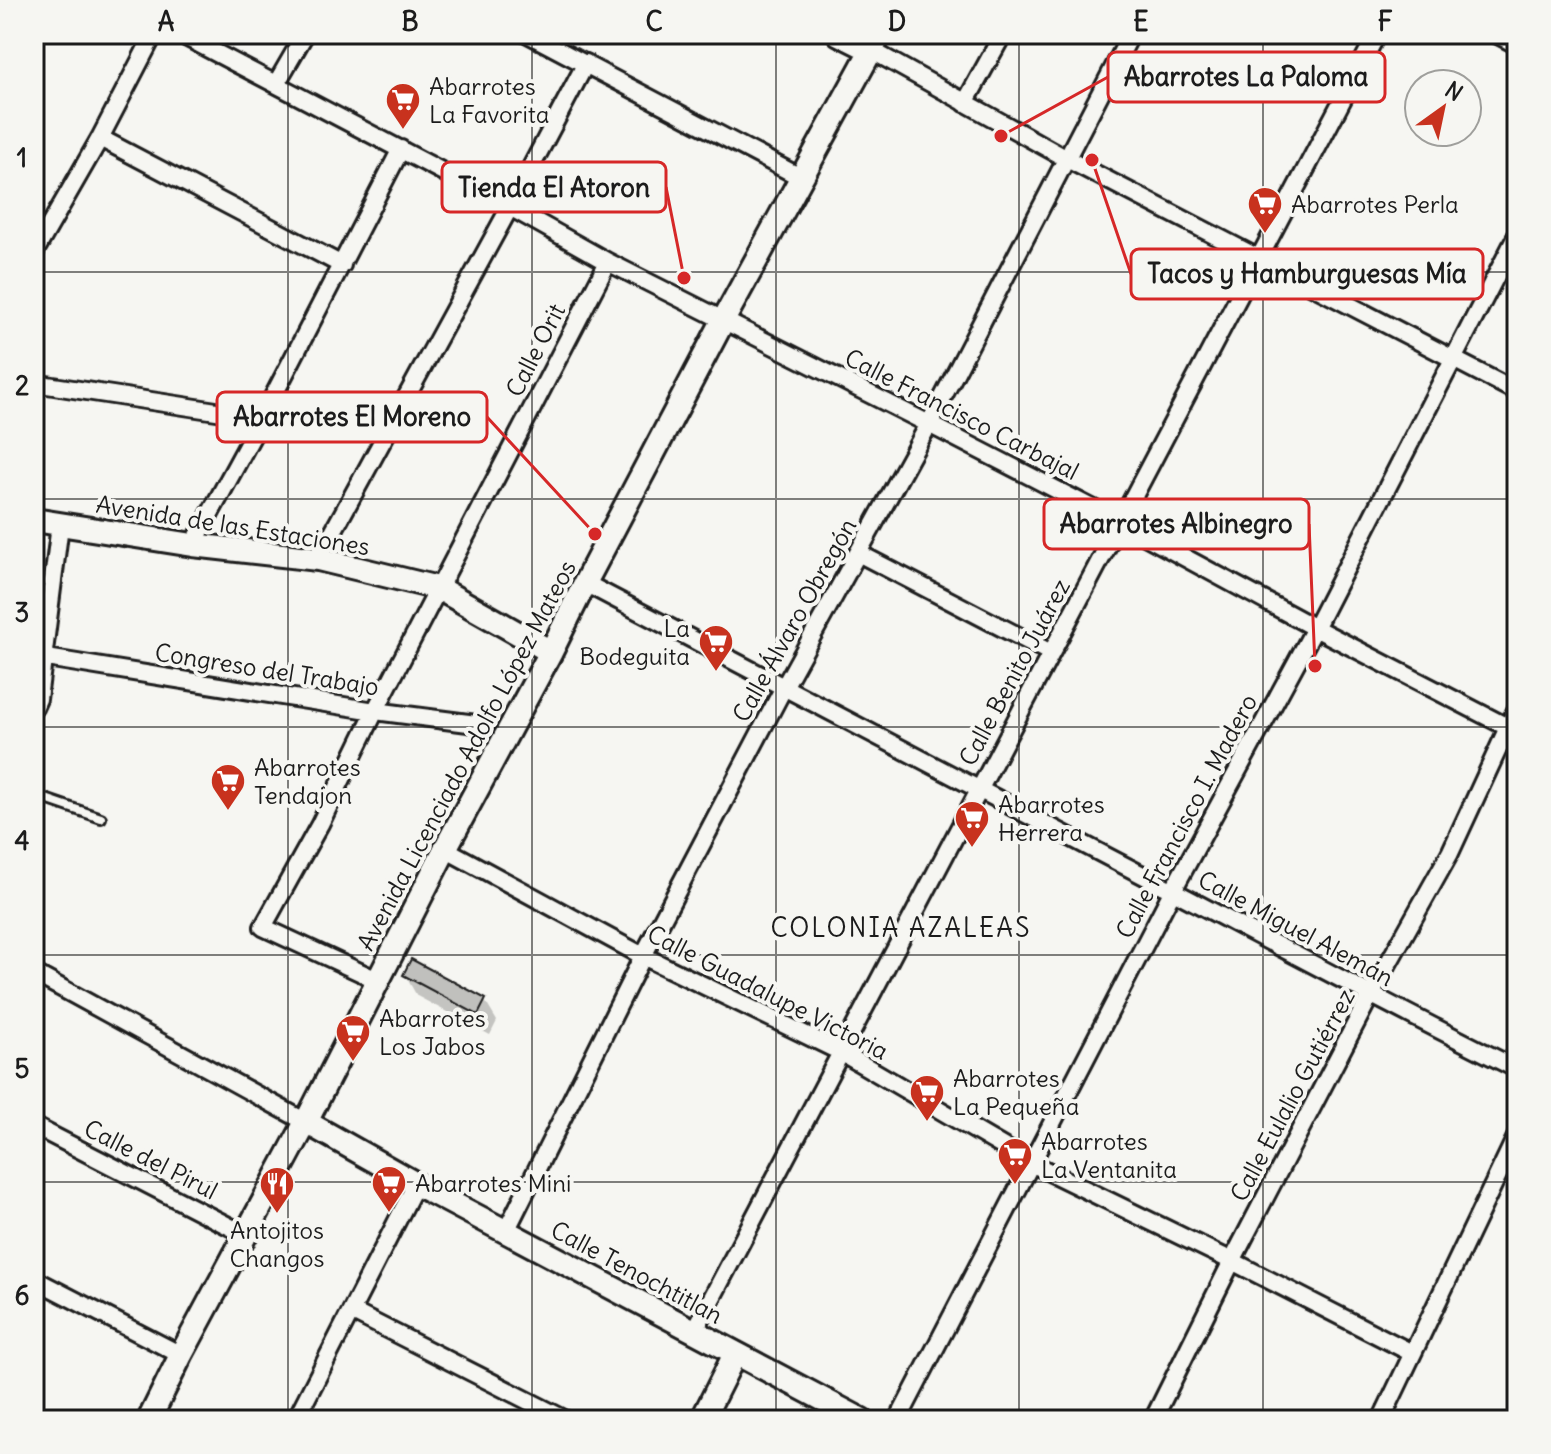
<svg xmlns="http://www.w3.org/2000/svg" width="1551" height="1454" font-family="Delius,sans-serif">
<rect width="100%" height="100%" fill="#f6f6f2"/>
<filter id="ink" filterUnits="userSpaceOnUse"><feTurbulence type="fractalNoise" baseFrequency=".0125" numOctaves="2"/><feDisplacementMap in="SourceGraphic" scale="16" xChannelSelector="R" yChannelSelector="G"/><feConvolveMatrix kernelMatrix="1 2 1 2 8 2 1 2 1" color-interpolation-filters="sRGB"/></filter>
<g filter="url(#ink)">
<path fill="#0003" d="M405 975 485 1001 497 1021 490 1035 417 996Z"/>
<path fill="#c0c0bd" stroke="#1c1c1c" stroke-width="2" d="M411 959 486 999 478 1015 403 975Z"/>
<g fill="none" stroke-linecap="round" stroke-linejoin="round">
<defs>
<path id="lane" d="M34 795 101 818"/>
<path id="street" d="M180 34 510 207 608 262 929 424 1121 523 1315 628 1517 732
M528 34 800 177
M1496 34 1517 45
M871 50 1067 159 1517 392
M276 84 305 34
M965 103 1003 34
M100 138 342 265
M34 253 100 138 154 34
M34 383 262 418
M193 545 262 418 401 149
M858 553 1051 653
M318 559 510 207 586 63
M585 583C759 676 935 766 1110 858 1245 928 1380 1001 1517 1069
M34 656 375 711 484 725
M34 708 38 699 60 525
M445 849 643 956 841 1052 1031 1163 1232 1261 1412 1353
M34 973 306 1122
M377 980 263 927 320 824 375 711 608 262
M34 1126 246 1235
M506 1231 643 956 783 689 929 424 1131 34
M34 1279 181 1355
M351 1311 566 1420
M694 1332 1377 34
M303 1420 297 1417 416 1184
M898 1420 1173 890 1315 628 1517 235
M1153 1420 1232 1261 1370 996 1450 853 1517 708
M1381 1420 1517 1135"/>
<path id="secondary" d="M839 34 871 50
M34 520 193 545 318 559 438 588 551 652
M306 1122 416 1184 862 1420
M149 1420 181 1355 306 1122 445 849 551 652 585 583 724 319 880 34
M702 1420 735 1354"/>
</defs>
<use href="#lane" stroke="#1c1c1c" stroke-width="14"/>
<use href="#street" stroke="#1c1c1c" stroke-width="22"/>
<use href="#secondary" stroke="#1c1c1c" stroke-width="28"/>
<use href="#lane" stroke="#f6f6f2" stroke-width="8"/>
<use href="#street" stroke="#f6f6f2" stroke-width="16"/>
<use href="#secondary" stroke="#f6f6f2" stroke-width="22"/>
</g>
</g>
<path fill="none" stroke="#1c1c1c" stroke-width="2" stroke-opacity="0.55" d="M288 34V1420M532 34V1420M776 34V1420M1019 34V1420M1263 34V1420M34 272H1517M34 499H1517M34 727H1517M34 955H1517M34 1182H1517"/>
<defs>
<symbol id="supermarket-pin" viewBox="-11 -11 22 30"><path d="M0 17L-7.5 6A9.5 9.5 0 1 1 7.5 6Z" fill="#c8321e" stroke="#f6f6f2"/><path d="M-6-5.5h2.5l.6 2H6L4.5 2H-2.5L-4.4-4H-6ZM-1.5 3.2a1.3 1.3 0 1 0 .1 0ZM3 3.2a1.3 1.3 0 1 0 .1 0Z" fill="#fff"/></symbol>
<symbol id="restaurant-pin" viewBox="-11 -11 22 30"><path d="M0 17L-7.5 6A9.5 9.5 0 1 1 7.5 6Z" fill="#c8321e" stroke="#f6f6f2"/><path d="M-5-6h1v4h1v-4h1v4h1v-4h1v5L-1.5 .5V6h-2V.5L-5-1ZM5-6V6H3V1.5H1.5Q1.5-4 5-6Z" fill="#fff"/></symbol>
</defs>
<g fill-rule="evenodd">
<use href="#supermarket-pin" x="383" y="80" width="40" height="54"/>
<use href="#supermarket-pin" x="1245" y="184" width="40" height="54"/>
<use href="#supermarket-pin" x="696" y="622" width="40" height="54"/>
<use href="#supermarket-pin" x="208" y="761" width="40" height="54"/>
<use href="#supermarket-pin" x="952" y="798" width="40" height="54"/>
<use href="#supermarket-pin" x="333" y="1012" width="40" height="54"/>
<use href="#supermarket-pin" x="907" y="1072" width="40" height="54"/>
<use href="#supermarket-pin" x="995" y="1135" width="40" height="54"/>
<use href="#supermarket-pin" x="369" y="1163" width="40" height="54"/>
<use href="#restaurant-pin" x="257" y="1164" width="40" height="54"/>
</g>
<g text-anchor="middle" dominant-baseline="central" stroke-width="8" stroke-linejoin="round" paint-order="stroke">
<g font-size="24" fill="#1c1c1c" stroke="#f6f6f2" text-anchor="start">
<text x="429" y="86">Abarrotes<tspan x="429" dy="28">La Favorita</tspan></text>
<text x="1291" y="204">Abarrotes Perla</text>
<text x="690" y="628" text-anchor="end">La<tspan x="690" dy="28">Bodeguita</tspan></text>
<text x="254" y="767">Abarrotes<tspan x="254" dy="28">Tendajon</tspan></text>
<text x="998" y="804">Abarrotes<tspan x="998" dy="28">Herrera</tspan></text>
<text x="379" y="1018">Abarrotes<tspan x="379" dy="28">Los Jabos</tspan></text>
<text x="953" y="1078">Abarrotes<tspan x="953" dy="28">La Pequeña</tspan></text>
<text x="1041" y="1141">Abarrotes<tspan x="1041" dy="28">La Ventanita</tspan></text>
<text x="415" y="1183">Abarrotes Mini</text>
<text x="277" y="1230" text-anchor="middle">Antojitos<tspan x="277" dy="28">Changos</tspan></text>
</g>
<g font-size="24" fill="#1c1c1c" stroke="#f6f6f2">
<text transform="translate(535 350) rotate(-63)">Calle Orit</text>
<text transform="translate(962 414) rotate(27)">Calle Francisco Carbajal</text>
<text transform="translate(233 525) rotate(9)">Avenida de las Estaciones</text>
<text transform="translate(794 620) rotate(-61)">Calle Álvaro Obregón</text>
<text transform="translate(267 669) rotate(9)">Congreso del Trabajo</text>
<text transform="translate(1014 672) rotate(-62)">Calle Benito Juárez</text>
<text transform="translate(466 755) rotate(-62)">Avenida Licenciado Adolfo López Mateos</text>
<text transform="translate(1186 816) rotate(-62)">Calle Francisco I. Madero</text>
<text transform="translate(1296 928) rotate(28)">Calle Miguel Alemán</text>
<text transform="translate(768 992) rotate(27)">Calle Guadalupe Victoria</text>
<text transform="translate(1292 1095) rotate(-62)">Calle Eulalio Gutiérrez</text>
<text transform="translate(151 1159) rotate(27)">Calle del Pirul</text>
<text transform="translate(637 1272) rotate(28)">Calle Tenochtitlan</text>
</g>
<g font-size="26" letter-spacing="2" fill="#1c1c1c" stroke="#f6f6f2">
<text x="901" y="927">COLONIA AZALEAS</text>
</g>
</g>
<path fill="none" stroke="#d62828" stroke-width="3" d="M1001 136L1108 77M684 278L666 187M1092 160L1131 274M595 534L487 417M1315 666L1309 524"/>
<g fill="#d62828" stroke="#f6f6f2" stroke-width="3">
<circle cx="1001" cy="136" r="8"/>
<circle cx="684" cy="278" r="8"/>
<circle cx="1092" cy="160" r="8"/>
<circle cx="595" cy="534" r="8"/>
<circle cx="1315" cy="666" r="8"/>
</g>
<g fill="#f6f6f2" stroke="#d62828" stroke-width="3">
<rect x="1108" y="52" width="277" height="50" rx="8"/>
<rect x="442" y="162" width="224" height="50" rx="8"/>
<rect x="1131" y="249" width="352" height="50" rx="8"/>
<rect x="217" y="392" width="270" height="50" rx="8"/>
<rect x="1044" y="499" width="265" height="50" rx="8"/>
</g>
<g font-size="26" text-anchor="middle" font-weight="bold" fill="#1c1c1c">
<text x="1246" y="86">Abarrotes La Paloma</text>
<text x="554" y="197">Tienda El Atoron</text>
<text x="1307" y="283">Tacos y Hamburguesas Mía</text>
<text x="352" y="426">Abarrotes El Moreno</text>
<text x="1176" y="533">Abarrotes Albinegro</text>
</g>
<rect width="1551" height="1454" fill="none" stroke="#f6f6f2" stroke-width="88"/>
<g transform="translate(1443 108) rotate(33)"><circle r="38" fill="#f6f6f2" stroke="#9f9f9c" stroke-width="2"/>
<path d="M0-6L14 30L0 20L-14 30Z" fill="#c8321e"/>
<text y="-12" font-size="22" font-weight="bold" text-anchor="middle" fill="#1c1c1c">N</text>
</g>
<rect x="44" y="44" width="1463" height="1366" fill="none" stroke="#1c1c1c" stroke-width="3"/>
<g font-size="26" text-anchor="middle" font-weight="bold" fill="#1c1c1c">
<text x="166" y="31">A</text>
<text x="410" y="31">B</text>
<text x="654" y="31">C</text>
<text x="897" y="31">D</text>
<text x="1141" y="31">E</text>
<text x="1385" y="31">F</text>
<text x="22" y="167">1</text>
<text x="22" y="395">2</text>
<text x="22" y="622">3</text>
<text x="22" y="850">4</text>
<text x="22" y="1078">5</text>
<text x="22" y="1305">6</text>
</g>
</svg>
